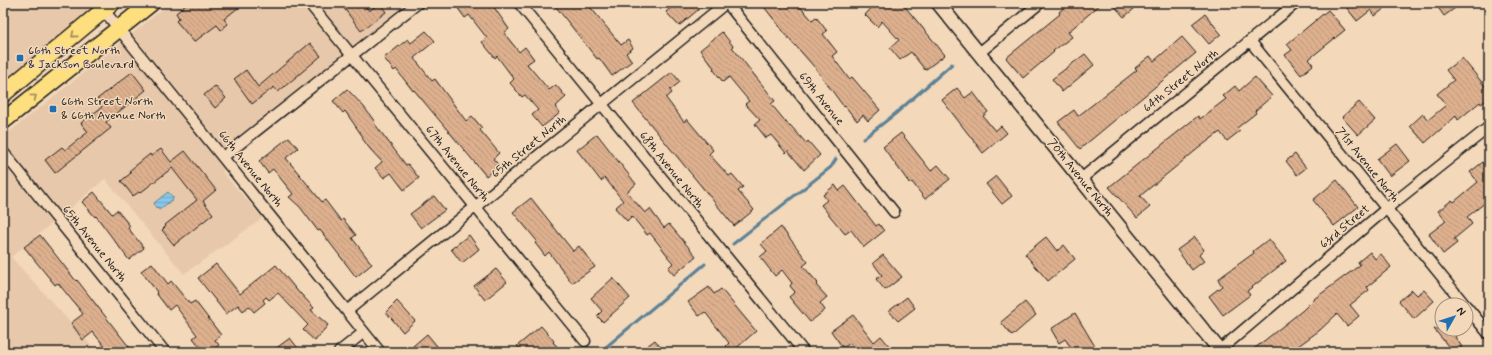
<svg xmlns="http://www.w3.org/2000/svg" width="1492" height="355" font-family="Mynerve,sans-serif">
<defs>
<pattern id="water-rules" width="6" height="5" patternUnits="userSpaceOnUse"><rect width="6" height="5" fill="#87c6e7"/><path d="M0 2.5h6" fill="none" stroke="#74aac6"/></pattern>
<pattern id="building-back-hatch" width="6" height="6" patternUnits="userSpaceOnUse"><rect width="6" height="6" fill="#ddb08e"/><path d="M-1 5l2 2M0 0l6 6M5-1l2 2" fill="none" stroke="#bd977a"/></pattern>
</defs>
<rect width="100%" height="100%" fill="#f3d8ba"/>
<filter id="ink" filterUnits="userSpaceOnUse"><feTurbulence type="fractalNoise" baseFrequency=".025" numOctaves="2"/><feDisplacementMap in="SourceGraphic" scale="8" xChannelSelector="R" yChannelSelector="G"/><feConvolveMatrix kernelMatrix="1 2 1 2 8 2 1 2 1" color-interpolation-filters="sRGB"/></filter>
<g filter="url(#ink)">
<path fill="#e8c8aa" d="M3 3H90L95 10 3 84Z
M170 3H301L343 55 225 149 132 34Z
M317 3H409L353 48Z
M122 42 225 169 222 172 263 218 184 274 105 179 62 215 3 142V137Z
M3 162 52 223 11 257 97 352H3Z"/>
<path fill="url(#water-rules)" stroke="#5c8296" d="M168 192 173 197V199L159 210 158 207 156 208 154 203Z"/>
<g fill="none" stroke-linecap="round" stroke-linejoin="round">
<path stroke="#5c8296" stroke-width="3" d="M863 139 895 114 952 64
M733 244 831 167 836 159
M600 352 705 264"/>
</g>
<path fill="url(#building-back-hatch)" stroke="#1c1c1c" d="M188 3H244L224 19 228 24 221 30 217 25 194 42 176 21 179 18 176 13Z
M340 3H363L369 11 380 3 386 12 361 31Z
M454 3H491L509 29 504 33 519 52 525 47 534 59 527 64 549 90 556 85 566 97 555 107 560 113 542 127 532 115 538 110 525 95 522 97 510 83 514 79 497 56 495 58 482 42 487 38 469 15 465 18Z
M553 3H587L621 45 628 40 633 48 626 53 632 61 612 76 599 58 597 59Z
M676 3H706L679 26 666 12Z
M761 3H797L812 20 816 17 827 31 823 34 837 52 832 56 849 79 852 77 880 110 868 121 863 115 857 121 845 106 844 107 816 69 795 45H794Z
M876 3H902L945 55 925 70 911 52 900 60 890 48 899 40 882 21 877 27 865 15Z
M1069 3H1102L1068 32 1072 37 1053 51 1054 52 1023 78 1006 58 1060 14 1059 12Z
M1112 3H1129L1134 9 1124 17Z
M1343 3H1391L1375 16 1371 10 1357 21Z
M1435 3H1462L1444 16Z
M1328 10 1345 30 1309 59 1313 65 1301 75 1285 55 1292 50 1287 44Z
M1205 14 1221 34 1209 44 1192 24Z
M426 31 435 41 414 58 432 81 435 79 466 121 472 116 482 128 480 130 499 153 493 159 499 165 486 176 414 90 413 91 396 69 394 71 384 58 408 39 411 43Z
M722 32 733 46 732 47 775 101 771 104 790 127 791 126 806 143 808 141 820 155 804 170 788 151 786 153 771 135 766 138 755 124 760 120 745 104 749 101 729 77 723 82 713 69 714 68 700 50Z
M1182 37 1196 53 1080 149 1058 122 1074 110 1078 116 1137 70 1135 68 1150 56 1154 61Z
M310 43 321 56 278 92 274 87 252 104 234 79 246 70 258 87Z
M1085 54 1094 65 1062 92 1052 79Z
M1462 58 1489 91V98L1481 104 1480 102 1458 120 1456 116 1425 143 1410 126 1423 114 1428 120 1446 105 1437 94 1454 80 1446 70Z
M132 72 146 90 106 122 111 128 55 173 45 160 62 147 65 150 88 132 81 123 102 107 96 100Z
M672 72 680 82 670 90 672 93 666 98 684 122 687 119 713 150 709 154 729 176 732 174 743 187 738 191 754 210 734 226 633 103Z
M1255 77 1272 96 1255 111 1256 113 1237 128 1240 131 1227 141 1220 132 1200 147 1140 196 1150 207 1137 218 1109 187 1198 116 1200 119 1226 99 1223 96 1235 86 1239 91Z
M215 86 226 98 215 108 204 95Z
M957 88 965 98 973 92 988 112 983 116 995 131 1001 126 1007 133 983 153 942 100Z
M347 89 364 107 375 122 374 123 406 165 408 164 419 178 404 190 391 173 384 178 375 168 382 162 370 149 362 138 363 137 345 111 343 113 333 101Z
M1359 102 1375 120 1358 135 1342 117Z
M901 133 931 171 938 165 950 179 925 199 912 182 910 184 883 147Z
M597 134 636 184 627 192 645 213 650 209 664 228 669 224 696 256 674 275 668 268 673 263 667 256H668L650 233 647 235 632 216 627 221 615 208 623 201 605 178 601 181 577 150Z
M289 137 298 148 286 158 322 202 325 200 341 221 343 219 356 235 352 238 372 264 356 277 320 230 318 231 300 207 289 197 293 194 273 169 268 173 259 161Z
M1397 144 1410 161 1390 176 1377 159Z
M161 149 171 162 185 151 216 190 203 201 213 214 174 245 162 230 166 226 165 225 197 200 172 168 140 193 139 192 133 196 121 181 131 173 129 171 150 154 151 156Z
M1295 154 1306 168 1297 175 1286 161Z
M1489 161V197L1485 200 1486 202 1467 217 1472 224 1454 239 1457 243 1443 254 1429 234 1446 221 1438 211 1452 200 1454 202 1478 182 1470 172 1483 162 1485 165Z
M996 176 1012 196 1002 204 986 184Z
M1337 180 1358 207 1334 226 1313 200Z
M835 185 839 191 845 186 876 226 879 224 884 231 864 247 851 230 845 234 821 205 827 200 823 195Z
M94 192 112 214 117 210 130 226 128 228 144 248 129 260 96 216 95 217 82 202Z
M434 196 445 210 421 228 410 214Z
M531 198 573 251 579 246 595 267 572 283 549 252 545 256 535 243 537 241 513 212Z
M781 227 808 262 803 266 818 283 816 285 827 297 820 303 825 310 810 322 789 297 795 292 790 286 792 283 782 270 775 276 760 257 767 251 761 244Z
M40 235 76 281 77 280 133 352H109L93 332 83 340 71 323 83 314 58 283 55 285 24 247Z
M469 235 479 249 462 263 451 249Z
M1046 237 1057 251 1064 245 1075 259 1048 281 1025 254Z
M1195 237 1204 250 1199 255 1204 261 1192 270 1177 250Z
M1269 239 1286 261 1247 291 1250 295 1223 315 1209 296 1222 286 1218 279 1254 253 1253 251Z
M1370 252 1375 259 1381 254 1391 267 1367 287 1369 290 1350 305 1359 316 1347 326 1337 314 1320 330 1290 352H1250L1303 310 1314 299 1360 265 1358 262Z
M883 255 902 277 885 290 876 279 882 275 873 263Z
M152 263 168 284 171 281 190 304 195 301 221 335 215 340 219 345 210 352H204L193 338 197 335 175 305 169 310 156 293 157 292 141 271Z
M216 264 240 294 276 265 300 294V293L314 308 311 310 328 325 315 341 303 330 308 325 278 293 269 300 266 297 263 300 265 303 254 312 249 306 243 311 238 305 226 314 198 278Z
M496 269 507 282 485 300 474 286Z
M613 278 630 298 603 322 597 316 602 311 591 298Z
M709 287 714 294 721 289 756 331 732 352 726 346 729 343 705 312 699 316 688 302Z
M1412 290 1417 295 1424 290 1434 301 1414 319 1399 301Z
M907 297 915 308 898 321 889 311Z
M397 301 415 321 403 332 386 312Z
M1025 302 1036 315 1012 336 1001 322Z
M1075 313 1096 348 1089 352H1074L1065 339 1059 343 1051 329Z
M853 315 874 342 881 336 890 347 883 352H858L850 343 843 348 831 331Z
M541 326 554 341 553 342 562 352H523L517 346Z
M1434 329H1464L1455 337 1462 347 1456 352H1440L1448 346Z
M427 334 442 352H419L413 346Z
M290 338 301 352H271Z
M655 340 664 352H639Z"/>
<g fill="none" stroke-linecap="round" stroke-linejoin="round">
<defs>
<path id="minor" d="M98 3 380 352
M309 3 585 341
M519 3 804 352
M727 3 894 212
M1250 41 1465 305
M979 53 1040 3
M3 152 165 352
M223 157 418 3
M1081 179 1296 3
M1466 306 1489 334
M347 311 726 3
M1220 350 1386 209 1489 127
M339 352 364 332"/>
<path id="tertiary" d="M938 3 1221 352"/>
<path id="primary" d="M3 94 112 3
M3 121 151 3"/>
</defs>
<use href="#minor" stroke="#1c1c1c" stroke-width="13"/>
<use href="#tertiary" stroke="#1c1c1c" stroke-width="16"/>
<use href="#primary" stroke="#1c1c1c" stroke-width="19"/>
<use href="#minor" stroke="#f3d8ba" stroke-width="10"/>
<use href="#tertiary" stroke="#f3d8ba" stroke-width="13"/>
<use href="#primary" stroke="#fddf80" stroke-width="16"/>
</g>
<defs><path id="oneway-chevron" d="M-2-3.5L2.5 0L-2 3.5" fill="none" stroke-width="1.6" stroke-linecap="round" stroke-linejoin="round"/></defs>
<g stroke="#988753">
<use href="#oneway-chevron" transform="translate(74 35) rotate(140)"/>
<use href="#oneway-chevron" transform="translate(34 97) rotate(-38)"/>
</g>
</g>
<g fill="#1f6fb2" stroke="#f3d8ba" stroke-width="1.5">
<rect x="16" y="54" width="8" height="8" rx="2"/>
<rect x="49" y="105" width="8" height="8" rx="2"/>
</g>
<g text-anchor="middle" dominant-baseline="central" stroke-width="3" stroke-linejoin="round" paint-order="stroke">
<g font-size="12" fill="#1c1c1c" stroke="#f3d8ba" text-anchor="start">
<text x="28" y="51">66th Street North<tspan x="28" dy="14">&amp; Jackson Boulevard</tspan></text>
<text x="61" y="102">66th Street North<tspan x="61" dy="14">&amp; 66th Avenue North</tspan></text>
</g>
<g font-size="12" fill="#1c1c1c" stroke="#f3d8ba">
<text transform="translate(1181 81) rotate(-39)">64th Street North</text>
<text transform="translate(821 99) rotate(51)">69th Avenue</text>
<text transform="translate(529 147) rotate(-39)">65th Street North</text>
<text transform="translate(457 164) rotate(51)">67th Avenue North</text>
<text transform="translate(1367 165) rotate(51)">71st Avenue North</text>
<text transform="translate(250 169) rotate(51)">66th Avenue North</text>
<text transform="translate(671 170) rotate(51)">68th Avenue North</text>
<text transform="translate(1080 178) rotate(51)">70th Avenue North</text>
<text transform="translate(1345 227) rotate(-40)">63rd Street</text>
<text transform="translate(94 244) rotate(51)">65th Avenue North</text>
</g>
</g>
<rect width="1492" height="355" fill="none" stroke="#f3d8ba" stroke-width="16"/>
<rect x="8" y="8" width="1476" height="339" fill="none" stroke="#1c1c1c" stroke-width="1.5" filter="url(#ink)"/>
<g transform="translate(1454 317) rotate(51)"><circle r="19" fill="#f3d8ba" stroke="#9d8d7b"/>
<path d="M0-3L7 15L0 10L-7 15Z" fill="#1f6fb2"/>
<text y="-6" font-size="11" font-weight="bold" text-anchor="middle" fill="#1c1c1c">N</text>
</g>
</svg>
